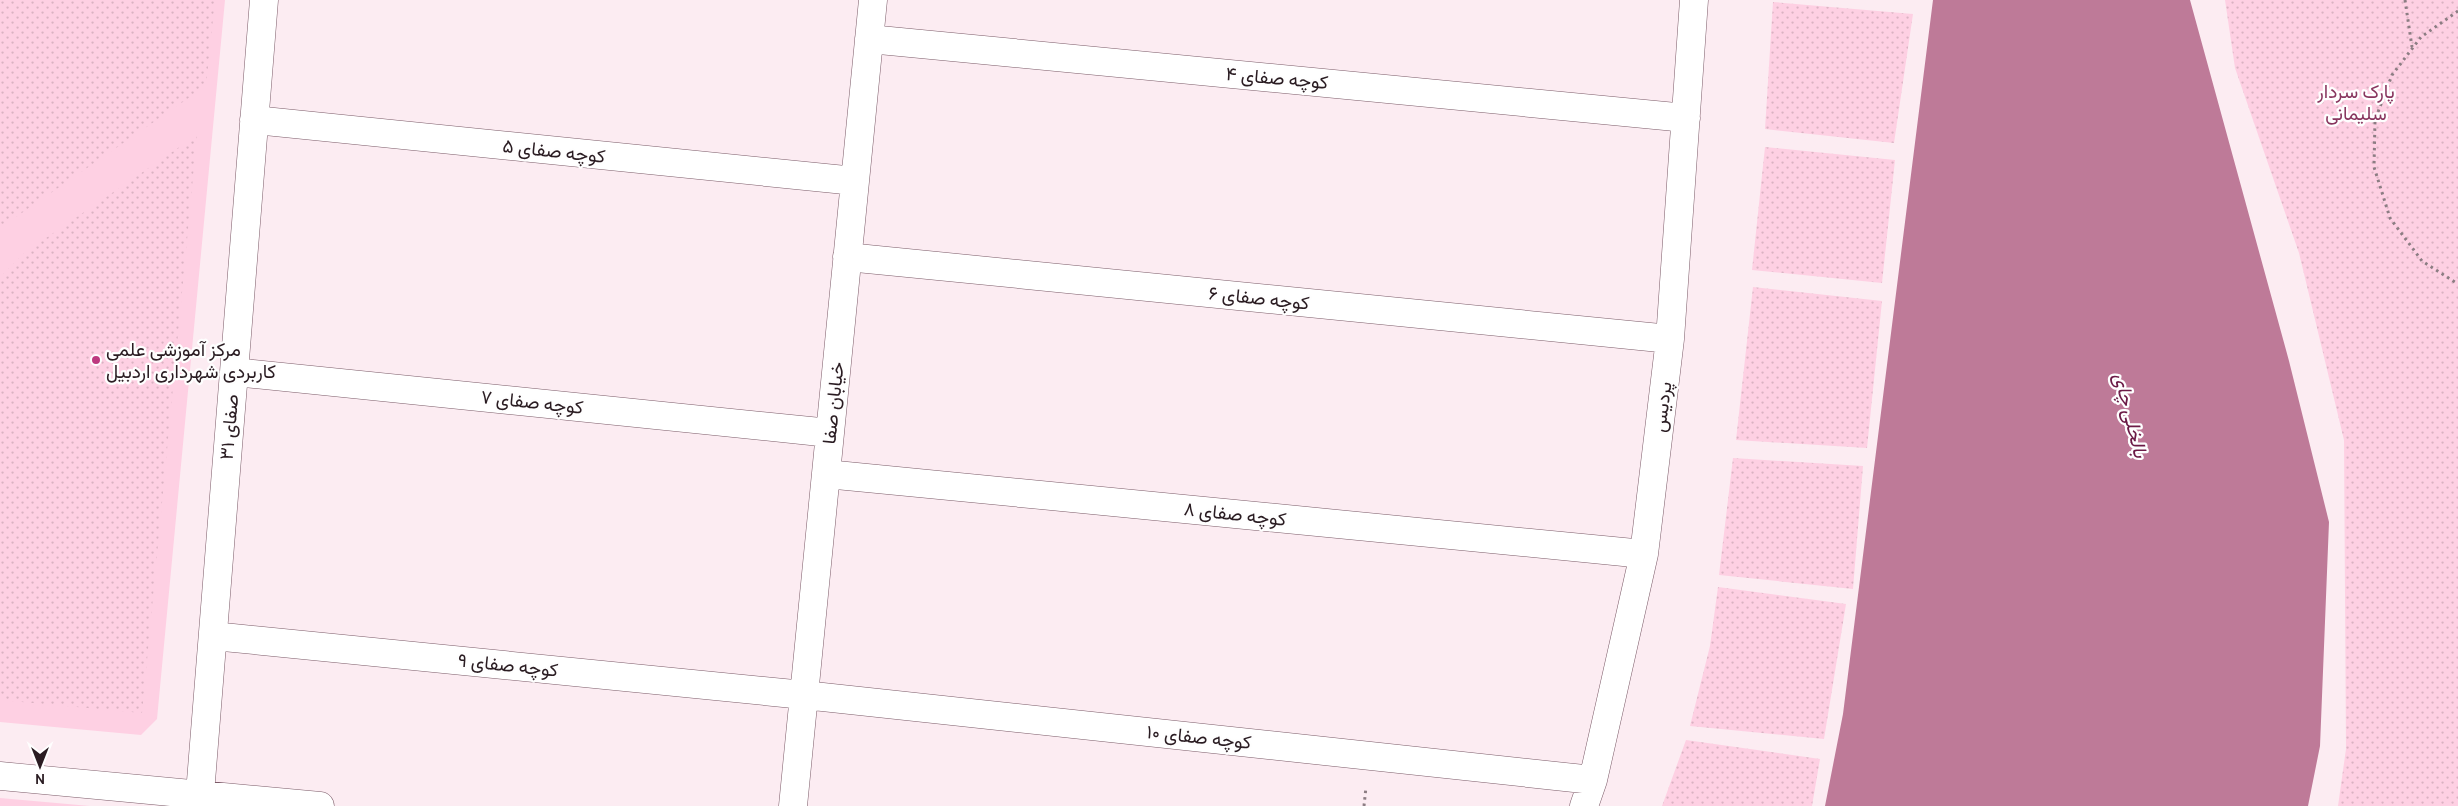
<svg xmlns="http://www.w3.org/2000/svg" width="2458" height="806" font-family="Cabin,Vazirmatn,sans-serif">
<defs>
<pattern id="park-dots" width="8" height="8" patternUnits="userSpaceOnUse" patternTransform="scale(1.25)"><rect width="8" height="8" fill="#fed0e3"/><path d="M2 2h.1M6 6h.1" fill="none" stroke="#dab2c2" stroke-width="1.8" stroke-linecap="round"/></pattern>
</defs>
<rect width="100%" height="100%" fill="#fcecf2"/>
<path fill="#fed0e3" d="M0 0H225L157 719 141 735 0 722Z
M0 798 90 806H0Z"/>
<path fill="url(#park-dots)" d="M0 0H215L206 86 0 228Z
M2225 0H2458V806H2338L2346 749 2344 440 2299 253 2235 68Z
M1773 2 1913 14 1894 143 1765 129Z
M197 135 142 713 0 700V277L24 253Z
M1765 147 1895 160 1882 283 1752 270Z
M1753 287 1882 301 1867 448 1736 440Z
M1733 458 1863 466 1853 589 1719 575Z
M1718 587 1846 604 1824 739 1690 726 1710 646Z
M1686 740 1820 759 1812 806H1662Z"/>
<path fill="#be7a98" d="M1933 0H2190L2289 361 2329 522 2320 746 2308 806H1825L1843 714Z"/>
<g fill="none" stroke-linecap="round" stroke-linejoin="round">
<defs>
<path id="minor" d="M869 39 1686 118
M254 120 855 181
M847 257 1670 339
M234 372 830 433
M826 474 1644 554
M213 636 804 695 1593 780
M0 776 320 806
M199 806 264 0
M793 806 873 0
M1584 806 1593 780 1644 554 1670 339 1694 0"/>
</defs>
<use href="#minor" stroke="#7b5b68" stroke-width="29"/>
<path stroke="#8c7d83" stroke-width="3" stroke-dasharray="2.5 4" stroke-linecap="butt" d="M2405 0 2412 47
M2458 11 2421 37 2392 75 2375 120 2374 167 2390 218 2422 261 2458 284
M1364 806 1366 787"/>
<use href="#minor" stroke="#fff" stroke-width="28"/>
</g>
<circle fill="#bd397f" stroke="#fefefe" stroke-width="2" cx="96" cy="360" r="5"/>
<g text-anchor="middle" dominant-baseline="central" stroke-width="4.5" stroke-linejoin="round" paint-order="stroke">
<g font-size="19" fill="#2a1c22" stroke="#fefefe">
<text transform="translate(1277 78) rotate(5)">کوچه صفای ۴</text>
<text transform="translate(554 151) rotate(6)">کوچه صفای ۵</text>
<text transform="translate(1259 298) rotate(6)">کوچه صفای ۶</text>
<text transform="translate(532 402) rotate(6)">کوچه صفای ۷</text>
<text transform="translate(833 403) rotate(-84)">خیابان صفا</text>
<text transform="translate(1662 407) rotate(-83)">پردیس</text>
<text transform="translate(229 427) rotate(-85)">صفای ۳۱</text>
<text transform="translate(1235 514) rotate(6)">کوچه صفای ۸</text>
<text transform="translate(508 665) rotate(6)">کوچه صفای ۹</text>
<text transform="translate(1199 737) rotate(6)">کوچه صفای ۱۰</text>
</g>
<g font-size="19" fill="#88355e" stroke="#fefefe">
<text x="2356" y="91">پارک سردار<tspan x="2356" dy="22">سلیمانی</tspan></text>
</g>
<g font-size="19" fill="#2a1c22" stroke="#fefefe" text-anchor="start">
<text x="106" y="349">مرکز آموزشی علمی<tspan x="106" dy="22">کاربردی شهرداری اردبیل</tspan></text>
</g>
<g font-size="20" font-style="italic" fill="#6b1a46" stroke="#fefefe">
<text transform="translate(2131 415) rotate(76)">بالخلی چای</text>
</g>
</g>
<g transform="translate(40 766) rotate(180)" stroke="#fefefe" stroke-width="4" paint-order="stroke">
<path d="M0-4L9 19L0 12L-9 19Z" fill="#2a1c22"/>
<text y="-8" font-size="14" font-weight="bold" text-anchor="middle" fill="#2a1c22">N</text>
</g>
</svg>
